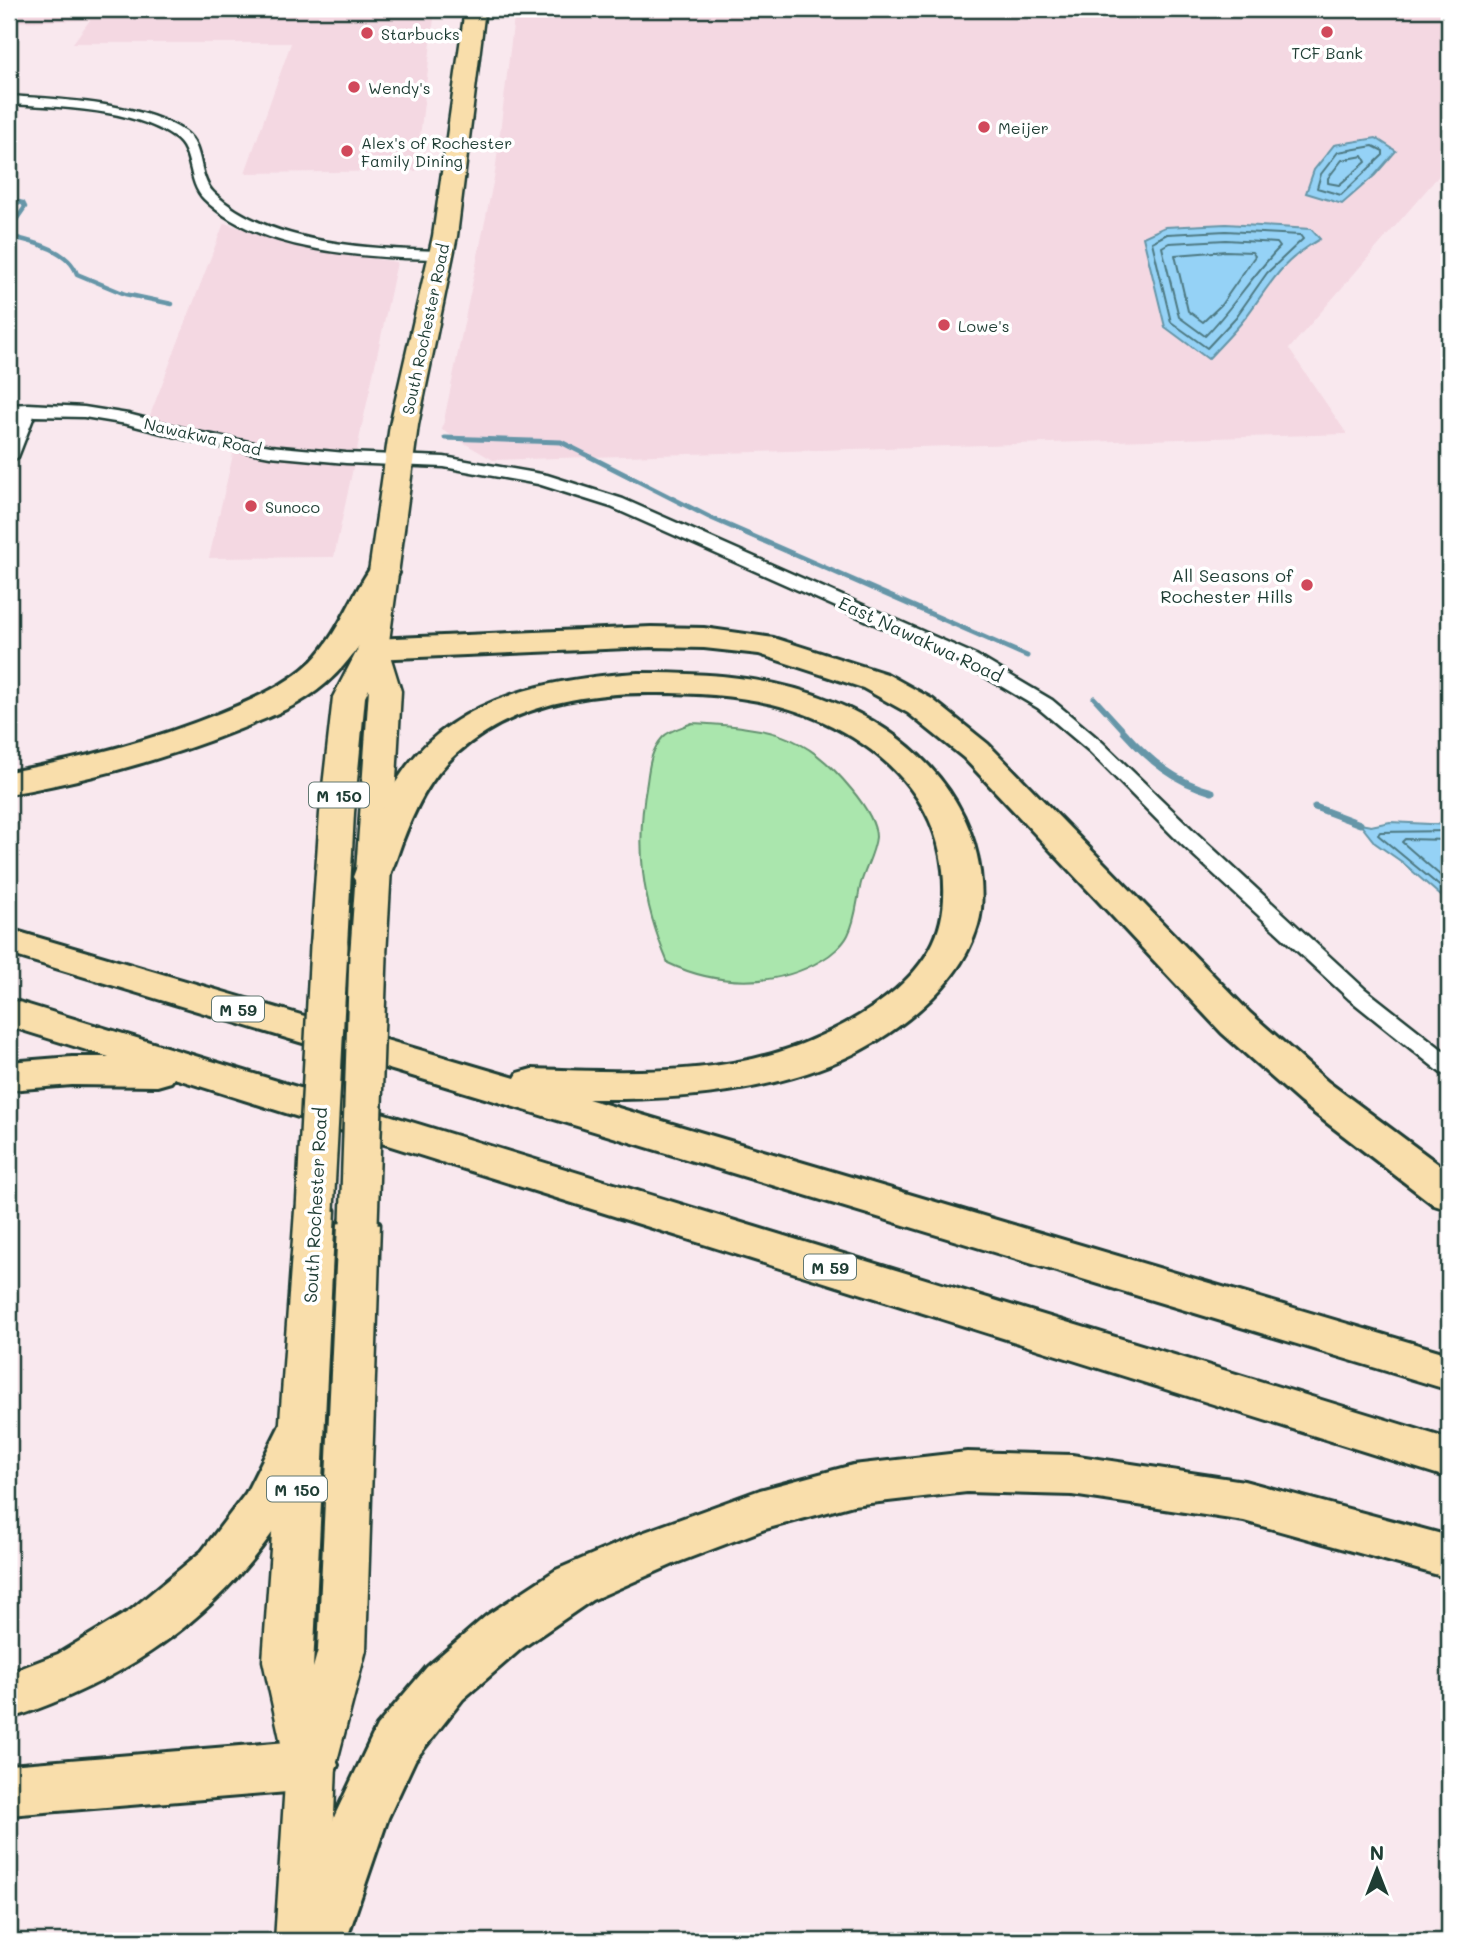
<svg xmlns="http://www.w3.org/2000/svg" width="1458" height="1950" font-family="Mali,sans-serif">
<rect width="100%" height="100%" fill="#f9e8ee"/>
<filter id="ink" filterUnits="userSpaceOnUse"><feTurbulence type="fractalNoise" baseFrequency=".0143" numOctaves="2"/><feDisplacementMap in="SourceGraphic" scale="14" xChannelSelector="R" yChannelSelector="G"/><feConvolveMatrix kernelMatrix="1 2 1 2 8 2 1 2 1" color-interpolation-filters="sRGB"/></filter>
<g filter="url(#ink)">
<path fill="#f4d8e2" d="M9 9H435L416 171 245 173 291 43H73L90 20 9 22Z
M515 9H1449V164L1289 349 1347 434 493 460 442 430 495 173Z
M224 223 310 249 397 262 334 557 209 558 235 446 147 423Z"/>
<path fill="#aae6ad" stroke="#649270" stroke-width="2" d="M692 723C766 728 802 729 852 790 861 801 876 822 876 837 875 851 865 869 861 883 857 899 856 920 848 935 843 945 831 955 822 960 775 988 716 986 668 963 642 902 635 848 647 782 649 766 651 750 663 737 669 730 683 727 692 723Z"/>
<path fill="#95d2f6" stroke="#6696a8" stroke-width="2" d="M1376 138 1396 151 1375 175 1342 204 1306 193 1314 170 1334 145Z
M1226 224 1311 229 1320 239C1278 263 1270 286 1242 322 1231 335 1219 347 1208 359L1165 327 1143 237 1165 227Z
M1390 822 1449 825V903L1402 862 1375 843 1360 824 1371 826Z"/>
<g fill="none" stroke-linecap="round" stroke-linejoin="round">
<path stroke="#4e7982" stroke-width="2" d="M1373 146 1383 151V155L1341 195 1317 188 1321 174 1338 152Z
M1363 156 1366 162 1339 185 1328 183V178L1342 160Z
M1226 231 1300 235 1303 239 1267 273 1236 317 1207 348 1171 322 1152 242 1167 234Z
M1226 240 1277 243 1280 247C1252 275 1233 308 1205 336L1179 317 1162 247 1169 243Z
M1226 251 1252 252 1255 256 1221 305 1203 322 1188 311 1175 255Z
M1449 831 1380 832 1378 835 1449 894
M1449 840 1405 839 1402 842 1449 883"/>
<path stroke="#6696a8" stroke-width="4.5" d="M9 200 23 203 25 207 9 230
M9 236C33 242 68 249 77 274L125 294 172 304"/>
<path stroke="#6696a8" stroke-width="5" d="M445 438 561 442 709 517 1027 656
M1094 698 1126 733"/>
<path stroke="#6696a8" stroke-width="7" d="M1124 732C1149 760 1175 782 1212 792
M1315 807 1360 824"/>
<defs>
<path id="minor" d="M9 96C58 99 145 103 185 132 205 147 197 177 214 193 268 245 371 249 442 251L449 255 442 259C370 258 258 253 204 199 187 182 194 151 175 138 134 108 58 107 9 104Z
M28 404 84 407 128 414 202 433 270 446 346 453 444 457 547 475 623 499 976 655 1052 700 1102 742 1193 830 1365 989 1449 1055V1075L1441 1073 1349 999 1177 840 1088 750 1038 708 962 663 611 507 538 484 444 467 346 463 270 456 201 443 127 424 84 417 34 416 18 457 9 462V436L17 415H9V405Z"/>
<path id="primary" d="M465 9H485L457 236 418 425 388 649 401 691 386 956 381 965 368 968 355 965 350 956 369 689 365 697 354 813 347 946 342 954 329 958 316 954 311 946 320 813 333 697 358 649 390 425 433 236Z
M315 1195 329 1199 335 1210 313 1668 318 1650 338 1224 344 1213 359 1209 374 1213 380 1224 366 1650 336 1765 329 1941H275L286 1766 263 1661 295 1210 301 1199Z"/>
<path id="motorway" d="M383 564 394 566 399 573C380 613 359 655 325 684 301 705 270 717 240 729 166 759 88 780 9 794V772C81 759 151 741 220 713 252 700 286 686 312 661 339 633 350 598 372 566Z
M651 627 704 628 774 638 887 674 932 699 988 744 1250 1013 1328 1082 1449 1172V1210L1434 1205 1300 1102 1222 1033 964 758 908 713 863 688 759 654 704 648 651 647 373 659 362 656 357 649 362 642 373 639Z
M638 673C703 673 771 676 831 701 906 731 969 789 980 872 982 889 983 908 978 925 965 971 927 1007 889 1033 803 1092 688 1100 588 1099L1449 1354V1390L9 954V929L515 1078 518 1073 532 1069C625 1072 731 1078 818 1037 859 1019 907 990 930 949 944 924 946 898 943 870 935 798 885 750 822 721 770 697 712 693 656 693 584 692 511 705 456 754 429 778 414 811 401 845 396 859 392 873 384 885L371 889 358 885 353 877C368 839 382 800 407 766 461 695 555 678 638 673Z
M9 999 1449 1439V1478L174 1078 171 1082 157 1086 72 1085 9 1090V1062L72 1057H109L9 1026Z
M300 1414 317 1419 323 1433C309 1463 297 1496 279 1523 212 1623 121 1682 9 1719V1673L58 1654 131 1610 202 1551 246 1493 283 1419Z
M967 1452 1072 1455 1244 1481 1449 1536V1578L1244 1521 1072 1495 967 1492 853 1505 765 1529 676 1563 592 1600 522 1648 463 1699 415 1760 388 1818 346 1941H290L335 1815 377 1726 427 1667 486 1616 556 1570 642 1533 760 1490 853 1465Z
M311 1740 330 1748 338 1765 330 1782 311 1790 9 1815V1765Z"/>
</defs>
<use href="#minor" stroke="#1f3d34" stroke-width="5"/>
<use href="#primary" stroke="#1f3d34" stroke-width="5"/>
<use href="#motorway" stroke="#1f3d34" stroke-width="6"/>
<use href="#minor" fill="#fff" fill-rule="evenodd"/>
<use href="#primary" fill="#f9deab" fill-rule="evenodd"/>
<use href="#motorway" fill="#f9deab" fill-rule="evenodd"/>
<defs>
<path id="primary-bridge" d="M315 1210 329 946
M359 1224 368 956"/>
</defs>
<use href="#primary-bridge" stroke="#1f3d34" stroke-width="42" stroke-linecap="butt"/>
<use href="#primary-bridge" stroke="#f9deab" stroke-width="37"/>
</g>
</g>
<g fill="#d1495b" stroke="#fff" stroke-width="2.5">
<circle cx="1327" cy="32" r="7"/>
<circle cx="367" cy="33" r="7"/>
<circle cx="354" cy="87" r="7"/>
<circle cx="984" cy="127" r="7"/>
<circle cx="347" cy="151" r="7"/>
<circle cx="944" cy="325" r="7"/>
<circle cx="251" cy="506" r="7"/>
<circle cx="1307" cy="585" r="7"/>
</g>
<g text-anchor="middle" dominant-baseline="central" stroke-width="7" stroke-linejoin="round" paint-order="stroke">
<g font-size="16" fill="#1f3d34" stroke="#fff" text-anchor="start">
<text x="381" y="33">Starbucks</text>
<text x="1327" y="52" text-anchor="middle">TCF Bank</text>
<text x="368" y="87">Wendy's</text>
<text x="998" y="127">Meijer</text>
<text x="361" y="142">Alex's of Rochester<tspan x="361" dy="18">Family Dining</tspan></text>
<text x="958" y="325">Lowe's</text>
<text x="265" y="506">Sunoco</text>
</g>
<g font-size="16" fill="#1f3d34" stroke="#fff">
<text transform="translate(425 329) rotate(-78)">South Rochester Road</text>
<text transform="translate(203 436) rotate(13)">Nawakwa Road</text>
</g>
<g fill="#fff" stroke="#627771" stroke-width="2">
<rect x="309" y="782.5" width="60" height="25" rx="5"/>
<rect x="212" y="996.5" width="52" height="25" rx="5"/>
<rect x="804" y="1254.5" width="52" height="25" rx="5"/>
<rect x="267" y="1476.5" width="60" height="25" rx="5"/>
</g>
<g font-size="16" font-weight="bold" fill="#1f3d34">
<text x="339" y="795">M 150</text>
<text x="238" y="1009">M 59</text>
<text x="830" y="1267">M 59</text>
<text x="297" y="1489">M 150</text>
</g>
<g font-size="18" fill="#1f3d34" stroke="#fff" text-anchor="end">
<text x="1293" y="575">All Seasons of<tspan x="1293" dy="21">Rochester Hills</tspan></text>
</g>
<g font-size="18" fill="#1f3d34" stroke="#fff">
<text transform="translate(921 639) rotate(25)">East Nawakwa Road</text>
<text transform="translate(315 1205) rotate(-87)">South Rochester Road</text>
</g>
</g>
<rect width="1458" height="1950" fill="none" stroke="#fff" stroke-width="35"/>
<rect x="18" y="18" width="1423" height="1915" fill="none" stroke="#1f3d34" stroke-width="2.5" filter="url(#ink)"/>
<g transform="translate(1377 1870)" stroke="#ffffff" stroke-width="5" paint-order="stroke">
<path d="M0-5L12 26L0 18L-12 26Z" fill="#1f3d34"/>
<text y="-10" font-size="19" font-weight="bold" text-anchor="middle" fill="#1f3d34">N</text>
</g>
</svg>
